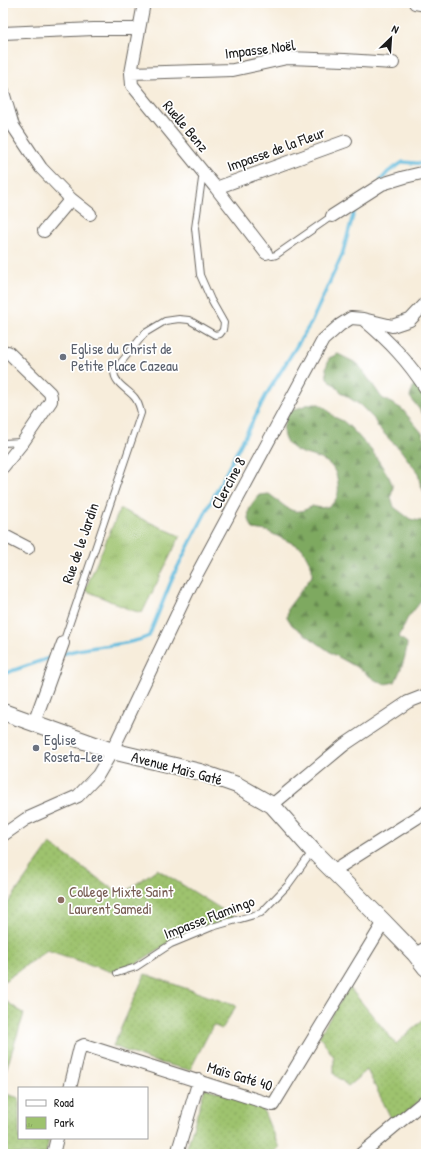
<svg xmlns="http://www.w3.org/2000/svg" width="429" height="1157" font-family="'Patrick Hand',sans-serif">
<defs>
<pattern id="grass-dots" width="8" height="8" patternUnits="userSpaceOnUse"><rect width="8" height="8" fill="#9ec36e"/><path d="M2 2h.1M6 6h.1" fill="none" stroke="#88a75f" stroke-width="1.8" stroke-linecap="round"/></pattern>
<pattern id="forest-firs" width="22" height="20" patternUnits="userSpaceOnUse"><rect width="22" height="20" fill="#7ea961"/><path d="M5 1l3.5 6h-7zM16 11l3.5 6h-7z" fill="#66894f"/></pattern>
<pattern id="park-tufts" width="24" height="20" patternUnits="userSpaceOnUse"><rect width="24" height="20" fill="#9ec36e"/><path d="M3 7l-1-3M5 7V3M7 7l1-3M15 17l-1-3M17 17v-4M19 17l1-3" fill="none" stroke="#88a75f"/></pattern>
</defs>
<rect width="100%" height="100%" fill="#fff"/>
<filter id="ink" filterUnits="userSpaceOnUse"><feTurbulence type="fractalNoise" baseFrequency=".025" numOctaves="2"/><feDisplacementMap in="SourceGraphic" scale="8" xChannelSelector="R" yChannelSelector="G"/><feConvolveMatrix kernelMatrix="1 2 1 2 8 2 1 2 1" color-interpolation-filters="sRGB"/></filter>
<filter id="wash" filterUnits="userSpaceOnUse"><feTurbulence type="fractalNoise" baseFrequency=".012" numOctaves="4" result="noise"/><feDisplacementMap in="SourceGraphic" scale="16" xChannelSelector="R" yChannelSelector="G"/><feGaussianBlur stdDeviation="0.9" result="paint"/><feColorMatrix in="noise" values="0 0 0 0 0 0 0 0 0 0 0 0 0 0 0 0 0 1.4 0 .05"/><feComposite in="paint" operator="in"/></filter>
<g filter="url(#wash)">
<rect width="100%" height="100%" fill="#f7eddb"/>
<path fill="url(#grass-dots)" stroke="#5d7045" d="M50 844 121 895 157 869 234 917 176 938 134 965 112 972 47 950 3 982V910Z
M145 974 236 1006 222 1029 213 1025 190 1070 149 1060 113 1046Z
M349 987 396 1044 426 1017V1095L394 1124 367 1070 348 1086 334 1074V1057L319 1036Z
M3 999 24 1014 3 1079Z
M205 1088 261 1105 279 1148 270 1154H185Z
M3 1093 19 1098V1138H49L46 1154H3Z"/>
<path fill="url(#forest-firs)" stroke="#4d623e" d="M338 354 358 364 382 398 402 409 422 433 426 442V494L424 492 420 483 418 473 399 448 392 442 378 427 374 419 360 405 342 393 327 378 326 368 329 358Z
M426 378V416L422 413 410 397 413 387 418 379Z
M309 404H319L327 409 334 417 343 421 351 428 372 451 389 477 393 487 391 497 394 507 410 519 420 521 426 520V595L407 619 399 637 407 643C406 658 401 669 395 682L385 684 375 680 360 669 333 654 292 625 287 617 288 608 312 576V567L302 548 267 531 253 529C245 513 248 508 259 495L269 494C285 505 292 519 312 506 319 508 326 509 332 504 338 498 339 492 338 484 335 448 300 463 286 441 280 432 285 421 288 412Z"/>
<path fill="url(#park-tufts)" stroke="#5d7045" d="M120 509 180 536 142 613 128 609 85 590Z"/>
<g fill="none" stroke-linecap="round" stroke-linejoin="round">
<path stroke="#5ebadc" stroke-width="3.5" d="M381 180 388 172 403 162 426 164
M63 654C91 644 122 648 149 636L174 574 266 395 311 323 342 255 354 212 359 204
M3 674 55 656"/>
</g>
</g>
<g filter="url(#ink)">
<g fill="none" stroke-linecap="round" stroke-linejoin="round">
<defs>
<path id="service" d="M266 253 272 256 276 255 332 216
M3 443 21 442
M63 643 141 413C140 408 138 402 135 398 128 389 114 384 114 371L145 333 165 321 179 319 189 320 215 335 220 334 223 330 224 323 211 300 200 275 195 228 203 172
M117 973 136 967 171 944 212 927 261 913 288 885 312 852"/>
<path id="minor" d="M144 3 131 73 132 85 216 188 266 253
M415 3 426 5
M3 33 94 29H139
M131 73 233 70 287 58 345 60 393 63
M3 92 13 126 41 168 71 199 90 214
M216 188 346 141
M332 216 382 184 405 177 426 172
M44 231 71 199
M365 321C390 342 408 361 426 389
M3 467 23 442 51 401V397L50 393 8 352
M3 535 28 548
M34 723 63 643
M272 805 344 745 408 702 426 695
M3 835 26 819 78 796 98 775 112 751 190 587 323 340 340 325 351 318 363 319 392 326 410 320 426 303
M333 871 426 812
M415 954 426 948
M70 1088 80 1047 84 1045 273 1105 384 922
M53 1154 57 1138
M177 1154 199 1080
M361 1154 426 1100"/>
<path id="tertiary" d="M3 712 112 751 200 772 237 785 272 805 313 851 384 922 415 954 426 968"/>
</defs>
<use href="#service" stroke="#69655f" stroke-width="8"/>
<use href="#minor" stroke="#69655f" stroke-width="14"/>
<use href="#tertiary" stroke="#69655f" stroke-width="18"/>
<use href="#service" stroke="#fff" stroke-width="6"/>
<use href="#minor" stroke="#fff" stroke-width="12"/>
<use href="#tertiary" stroke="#fff" stroke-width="16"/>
</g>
</g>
<g fill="#6b7280" stroke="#fff" stroke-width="1.5">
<circle cx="63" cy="357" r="4"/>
<circle cx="36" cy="748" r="4"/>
</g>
<circle fill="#8d6e63" stroke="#fff" stroke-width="1.5" cx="61" cy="900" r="4"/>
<g text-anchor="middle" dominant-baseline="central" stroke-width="3.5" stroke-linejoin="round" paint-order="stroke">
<g font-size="15" fill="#1c1c1c" stroke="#fff">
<text transform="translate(260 49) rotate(-7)">Impasse Noël</text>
<text transform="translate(186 126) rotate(50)">Ruelle Benz</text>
<text transform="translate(276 149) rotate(-20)">Impasse de la Fleur</text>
<text transform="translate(228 483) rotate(-62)">Clercine 8</text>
<text transform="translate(80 543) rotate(-71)">Rue de le Jardin</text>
<text transform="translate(177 768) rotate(15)">Avenue Maïs Gaté</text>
<text transform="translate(209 917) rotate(-21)">Impasse Flamingo</text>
<text transform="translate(240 1076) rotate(17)">Maïs Gaté 40</text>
</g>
<g font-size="15" fill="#5b616d" stroke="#fff" text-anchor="start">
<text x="71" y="348">Eglise du Christ de<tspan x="71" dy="17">Petite Place Cazeau</tspan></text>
<text x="44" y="739">Eglise<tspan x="44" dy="17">Roseta-Lee</tspan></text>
</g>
<g font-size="15" fill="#785e54" stroke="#fff" text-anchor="start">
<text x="69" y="891">College Mixte Saint<tspan x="69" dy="17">Laurent Samedi</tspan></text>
</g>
</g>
<rect width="429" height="1157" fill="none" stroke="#fff" stroke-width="16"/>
<rect x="18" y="1087" width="130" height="52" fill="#ffffff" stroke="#a4a4a4"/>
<rect x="26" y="1100" width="20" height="6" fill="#ffffff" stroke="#a4a4a4"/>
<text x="54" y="1107" font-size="12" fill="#1c1c1c">Road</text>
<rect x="26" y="1117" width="20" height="12" fill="url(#park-tufts)" stroke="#a4a4a4"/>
<text x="54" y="1127" font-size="12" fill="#1c1c1c">Park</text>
<g transform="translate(391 38) rotate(25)" stroke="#ffffff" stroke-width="3" paint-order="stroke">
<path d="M0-3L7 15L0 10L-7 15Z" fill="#1c1c1c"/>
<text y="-6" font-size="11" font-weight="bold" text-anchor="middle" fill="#1c1c1c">N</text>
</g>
</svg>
